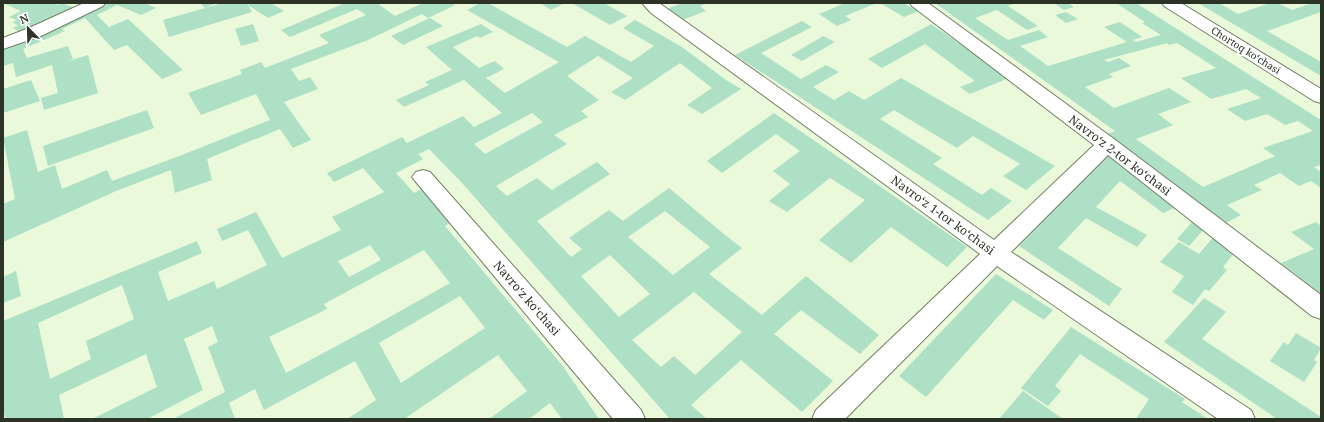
<svg xmlns="http://www.w3.org/2000/svg" width="1324" height="422" font-family="'Noto Serif',serif">
<rect width="100%" height="100%" fill="#eaf9da"/>
<path fill="#ade0c4" fill-rule="evenodd" d="M3 3H52L58 5 61 3 73 7 20 32 13 28 18 26 13 22 17 20 9 17 21 11Z
M100 3H145L156 8 141 15 117 5 97 15 109 27 128 19 183 70 162 79 127 45 114 50 85 18 62 29 65 31 23 49 27 58 68 46 73 59 65 62 88 55 98 93 44 110 41 98 58 93 52 65 16 77 13 63 3 66V48Z
M200 3H217L205 8Z
M223 3H247L252 12 169 37 163 20Z
M253 3H271L284 11 268 18 248 5Z
M345 3H377L395 16 423 3H452L455 5 428 18 422 14 368 40 291 69 299 81 310 77 318 89 284 102 311 140 293 148 280 129 207 159 212 180 175 193 171 170 116 191 3 242V204L15 199 3 138 27 130 38 172 55 165 62 189 107 170 112 181 182 155 270 120 256 94 201 115 188 93 242 74 240 70 261 62 265 68 329 43 319 35 366 15 357 9 290 37 281 30Z
M480 3H488L567 47 585 36 631 62 654 46 623 28 635 20 682 47 726 80 741 89 702 114 687 105 712 88 680 63 625 100 611 92 633 78 598 56 567 76 599 100 581 111 588 117 554 135 567 144 496 186 507 196 537 178 552 190 597 162 610 174 537 221 571 257 582 249 569 238 609 210 623 221 669 188 725 235 742 248 709 274 762 315 806 276 879 335 860 354 801 310 774 334 833 381 802 412 741 360 691 405 707 419H670L462 183 429 149 418 154 423 159 396 173 414 193 424 188 452 222 445 226 562 365 599 419H562L550 403 529 419H489L527 391 498 355 404 419H347L376 400 355 361 264 410 255 389 229 403 235 419H173L225 392 208 347 218 342 212 326 184 339 203 390 147 419H92L157 387 146 354 59 395 64 419H6L3 411V321L197 241 202 253 158 272 168 301 214 281 217 289 267 265 248 230 222 241 217 229 256 212 282 258 341 230 332 217 384 192 363 168 334 182 327 173 402 137 407 143 463 116 474 127 502 113 464 80 404 107 396 100 429 85 425 82 452 70 426 47 481 24 493 32 480 38 477 36 453 47 479 68 495 61 504 69 486 78 505 93 559 62 467 10ZM532 113 543 122 485 154 474 144ZM665 211 710 247 673 275 628 237ZM370 245 381 260 349 277 338 261ZM424 250 450 283 370 328 286 373 269 337 327 309 324 304ZM610 255 650 294 619 317 581 276ZM122 285 134 319 86 341 91 359 50 379 38 323ZM694 292 742 332 695 375 674 356 661 367 632 340ZM460 296 485 328 401 383 379 343Z
M540 3H565L551 10Z
M572 3H604L627 16 610 25Z
M683 3H708L700 6 706 11 680 21 666 9Z
M845 3H877L845 16 851 20 837 26 819 14Z
M880 3H903L918 11 904 17Z
M935 3H1017L1008 6 1038 26 1027 30 997 10 975 18 1008 40 1039 30 1048 37 1020 46 1048 66 1127 42 1104 27 1120 22 1142 37 1133 40 1136 42 1161 35 1142 23 1145 22 1116 3H1136L1321 120V165L1314 167 1321 172V188L1311 181 1299 186 1280 173 1254 185 1262 190 1227 205 1241 215 1224 224 1107 134 1115 131ZM1167 43 1169 45 1177 43 1216 68 1181 78 1211 99 1246 89 1261 98 1227 109 1245 121 1267 114 1285 125 1298 121 1313 131 1263 148 1275 156 1203 187 1136 139 1173 125 1158 114 1191 102 1169 88 1114 108 1085 87 1113 77 1109 74 1131 66 1119 58 1108 62 1104 60Z
M1054 3H1068L1074 7 1064 10Z
M1198 3H1219L1238 14 1270 3H1278L1292 10 1312 3H1321V12L1267 31 1321 62V76Z
M1066 12 1078 19 1066 23 1055 15Z
M430 18 443 26 403 45 391 36Z
M802 21 812 27 761 53 801 79 826 65 839 72 813 87 834 100 849 91 864 100 901 78 1055 166 1026 190 1003 176 1020 164 973 136 957 148 894 110 880 119 942 158 933 164 982 195 991 188 1012 201 988 220 735 55Z
M253 24 259 41 241 46 235 29Z
M931 24 1009 78 970 94 960 87 975 81 925 44 882 68 868 59Z
M823 36 835 42 802 61 791 55Z
M31 80 40 101 3 113V89Z
M147 110 154 128 48 166 43 146Z
M774 113 831 152 967 247 947 267 891 227 851 263 819 240 865 200 830 178 787 212 769 201 790 184 773 171 800 151 776 134 722 173 707 161Z
M1107 155 1176 207 1163 213 1120 181 1096 207 1147 235 1137 247 1086 218 1058 248 1122 289 1109 306 1019 246Z
M1193 221 1205 228 1189 246 1177 239Z
M1316 222 1321 226V294L1281 263 1314 249 1291 232Z
M1214 236 1238 248 1223 267 1227 270 1209 291 1205 289 1193 305 1172 292 1184 276 1160 262 1179 242 1199 254Z
M16 271 21 296 3 303V277Z
M996 274 1053 310 1044 320 1013 300 926 397 899 376Z
M1204 298 1226 312 1202 339 1321 417V419H1277L1164 342Z
M1071 327 1185 399 1182 402 1208 419H1136L1149 399 1080 354 1055 386 1061 391 1048 406 1021 388Z
M1296 333 1321 348 1314 360 1317 362 1304 382 1270 361 1284 342 1288 345Z
M1023 391 1063 419H999Z"/>
<g fill="none" stroke-linecap="round" stroke-linejoin="round">
<defs>
<path id="street" d="M84 3H105L103 6 41 36 3 49V38L29 28Z
M642 3H659L994 240 1094 145 912 6 910 3H928L1114 139 1321 295V319L1312 316 1108 155 1011 252 1251 410 1255 419H1218L997 266 845 419H812L816 410 980 254 651 13Z
M423 170 430 172 641 410 645 419H613L416 182 412 177 416 172Z"/>
<path id="secondary" d="M1162 3H1181L1321 89V103L1314 101 1164 6Z"/>
</defs>
<use href="#street" stroke="#727f63" stroke-width="2"/>
<use href="#secondary" stroke="#727f63" stroke-width="2"/>
<use href="#street" fill="#fff" fill-rule="evenodd"/>
<use href="#secondary" fill="#fff" fill-rule="evenodd"/>
</g>
<g text-anchor="middle" dominant-baseline="central" stroke-width="4" stroke-linejoin="round" paint-order="stroke">
<g font-size="10" fill="#2c3226" stroke="#fff">
<text transform="translate(1246 50) rotate(32)">Chortoq koʻchasi</text>
</g>
<g font-size="12" fill="#2c3226" stroke="#fff">
<text transform="translate(1120 155) rotate(37)">Navroʻz 2-tor koʻchasi</text>
<text transform="translate(943 215) rotate(36)">Navroʻz 1-tor koʻchasi</text>
<text transform="translate(527 298) rotate(49)">Navroʻz koʻchasi</text>
</g>
</g>
<rect width="1324" height="422" fill="none" stroke="#2c3226" stroke-width="8"/>
<g transform="translate(28 28) rotate(337)" stroke="#ffffff" stroke-width="3" paint-order="stroke">
<path d="M0-3L7 15L0 10L-7 15Z" fill="#2c3226"/>
<text y="-6" font-size="11" font-weight="bold" text-anchor="middle" fill="#2c3226">N</text>
</g>
</svg>
